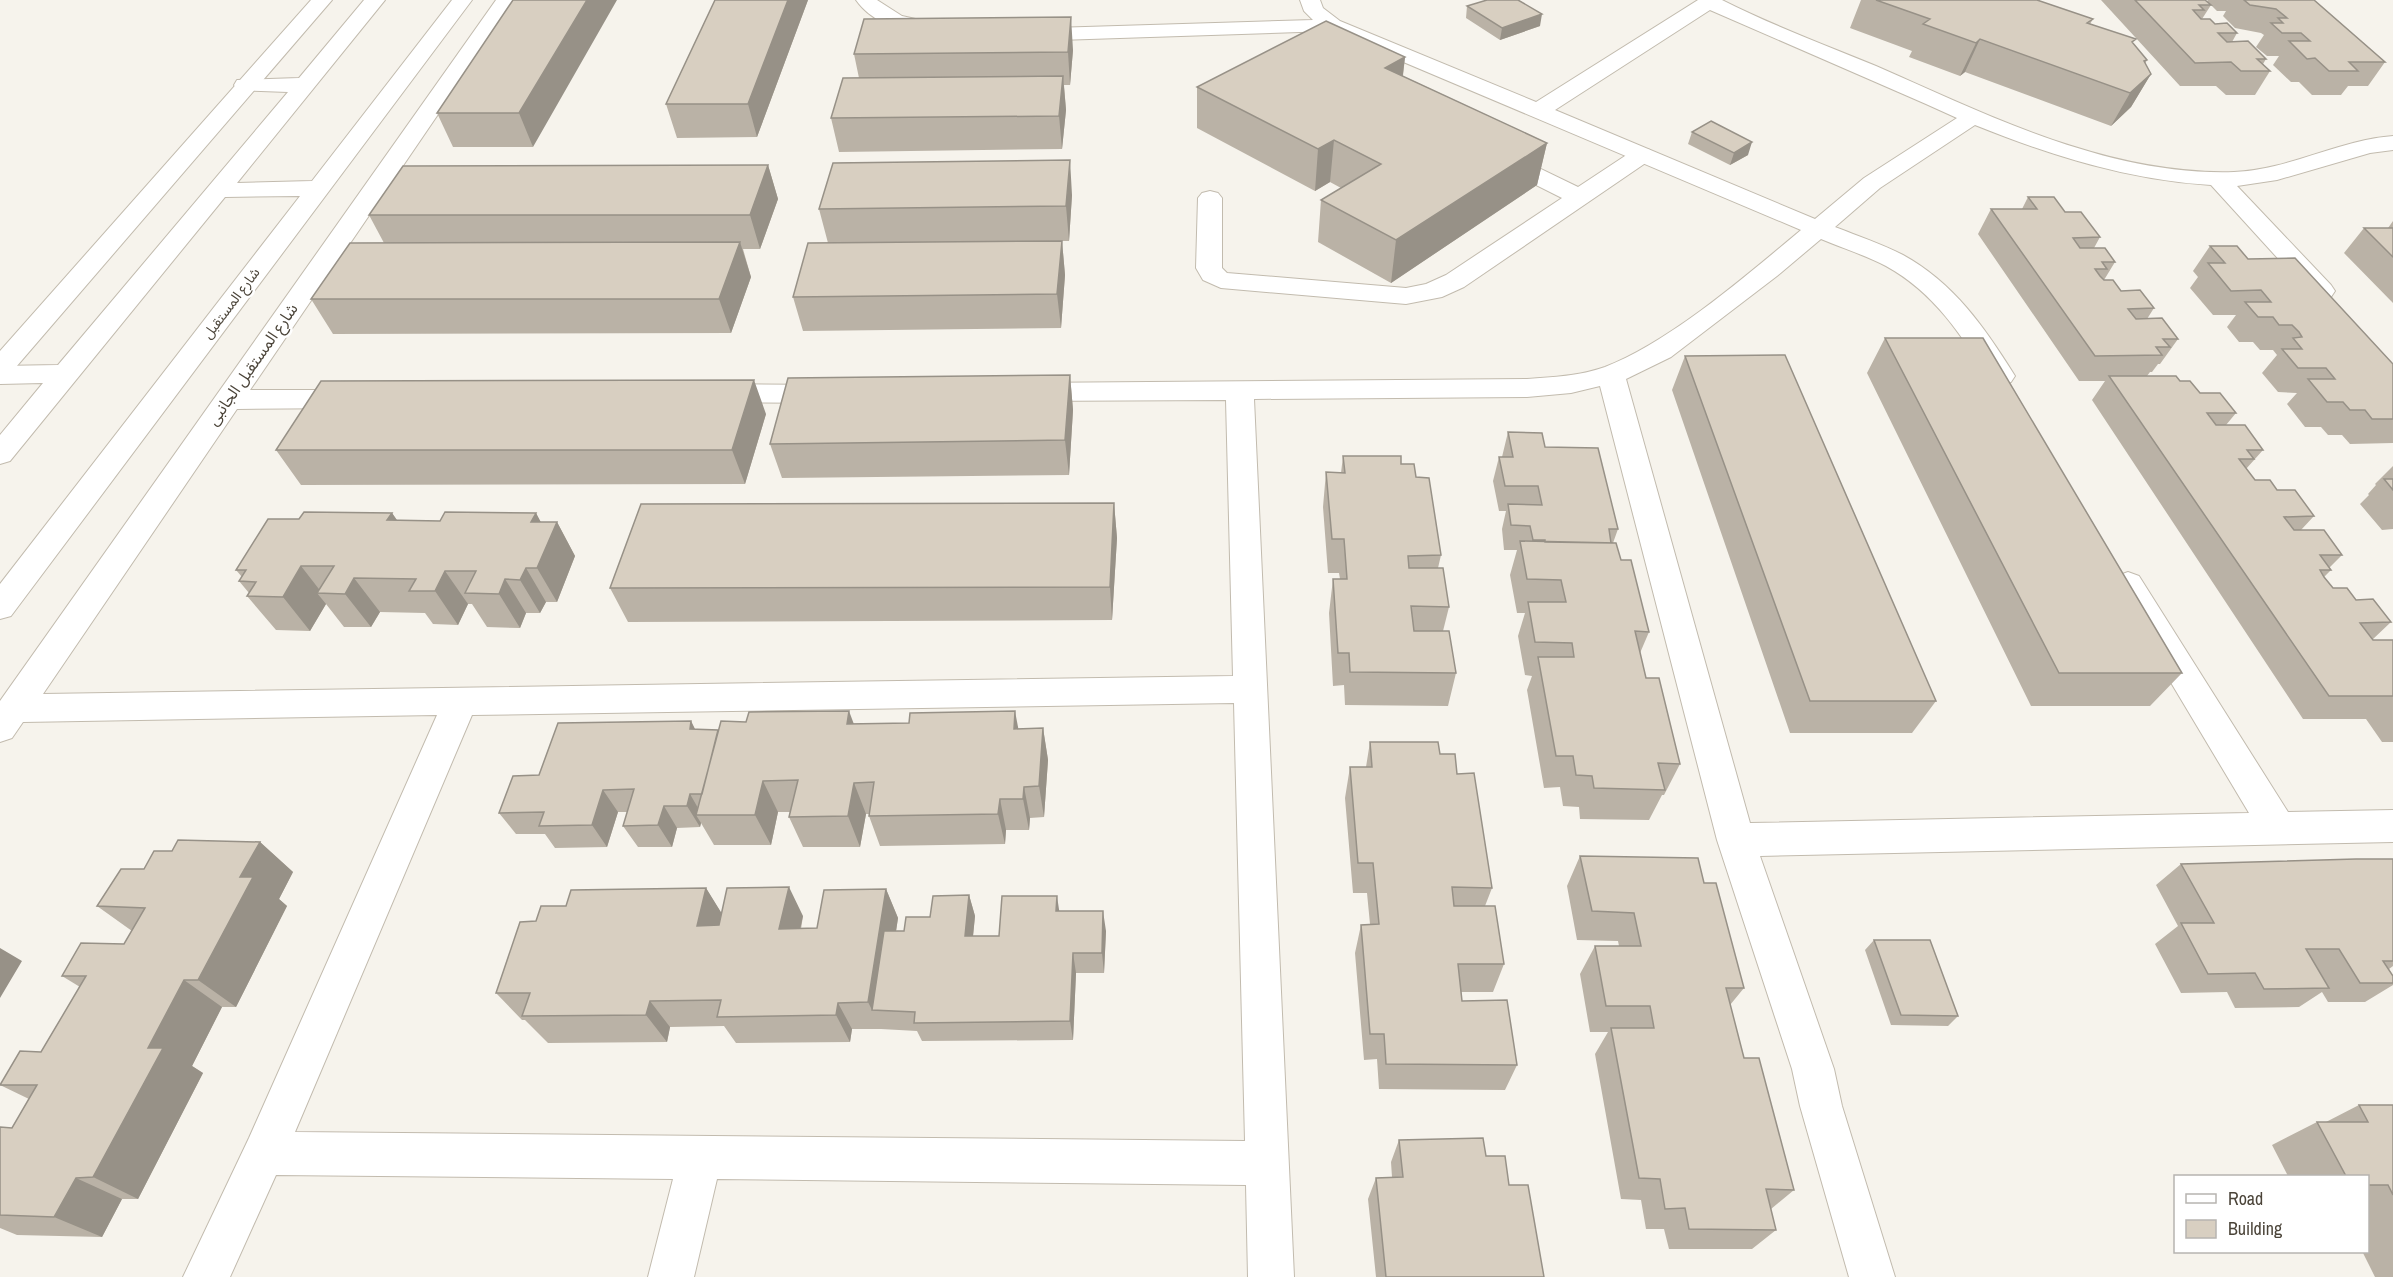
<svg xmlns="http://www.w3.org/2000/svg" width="2393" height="1277" font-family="'Archivo Narrow','Noto Sans Arabic',sans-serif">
<rect width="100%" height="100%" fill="#f6f3ec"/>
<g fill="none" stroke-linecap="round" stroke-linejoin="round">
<defs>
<path id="service" d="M311 0H332L10 374 0 377V351Z
M1642 148 1650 150 1654 155 1650 160 1464 287 1442 297 1406 304 1221 288 1203 280 1196 268 1198 198 1202 193 1210 191 1218 193 1222 198V268L1227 273 1406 288 1426 284 1446 275 1562 198 1492 163 1488 158 1492 153H1508L1578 187 1634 150Z"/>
<path id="minor" d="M496 0H516L250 390H353L363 392 367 399 363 406 353 408 237 409 43 694 1233 676 1226 400 1025 401 1015 399 1011 392 1015 385 1025 383 1527 379C1552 377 1580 376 1605 367 1671 341 1746 276 1801 230L1330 31 1059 40 1020 37 1017 33 1020 29 1313 20 1304 11 1300 0H1320L1323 8 1340 21 1536 102 1698 0H1722C1771 25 1825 45 1876 66 1988 115 2108 176 2234 172 2289 170 2338 140 2393 136V150L2370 153 2277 180 2237 186 2331 285 2335 291 2331 297 2322 299 2313 297 2211 185C2129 180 2052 156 1975 125L1880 188 1835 227C1858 236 1882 244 1903 255 1954 283 1985 328 2015 376L2011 382 2001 385 1991 382C1962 336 1935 293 1886 266 1865 255 1842 248 1821 239L1777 276 1671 357 1626 379 1750 823 2249 813 2112 584 2117 576 2128 572 2139 576 2288 812 2393 810V842L1760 856 1834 1069 1842 1106 1895 1277H1849L1800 1106 1792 1069 1717 840 1600 386 1571 393 1527 397 1254 399 1294 1277H1248L1246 1185 717 1179 694 1277H648L673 1179 276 1175 230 1277H183L249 1138 437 715 23 722 12 738 0 742V701ZM1710 10 1926 104 1957 118 1864 178 1815 219 1555 110ZM1234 703 1245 1141 295 1132 472 715Z
M856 0H877L902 16 938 24 941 28 938 32C911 39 872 23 856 0Z
M713 384 829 385 839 387 843 394 839 401 829 403 713 402 703 400 699 393 703 386Z"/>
<path id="tertiary" d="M364 0H385L237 183 312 181 452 0H472L11 616 0 619V584L300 196 225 197 10 461 0 464V435L43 383 0 384V366L58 365 288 92 237 90 234 85 237 80 299 78Z"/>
</defs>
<use href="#service" stroke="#c2bbae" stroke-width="2"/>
<use href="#minor" stroke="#c2bbae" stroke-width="2"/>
<use href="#tertiary" stroke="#c2bbae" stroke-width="2"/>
<use href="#service" fill="#fff" fill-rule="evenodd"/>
<use href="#minor" fill="#fff" fill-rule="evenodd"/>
<use href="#tertiary" fill="#fff" fill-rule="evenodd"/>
</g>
<path fill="#bab2a6" d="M513 0 533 147H453L437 113Z
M715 0H808L757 137 677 138 666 104Z
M1861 0H2037L2093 19 2090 24 2133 43 2147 60 2145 64 2151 74 2131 107 2111 126 1965 72 1960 76 1909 57 1912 51 1850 28Z
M2101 0H2205L2211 5 2202 19 2237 33 2232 42 2266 59 2263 64 2270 71 2255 95H2226L2216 86H2180Z
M2208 0H2314L2385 62 2368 86H2348L2341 95H2312L2299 82H2291L2273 65 2279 56H2267L2256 47 2264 35 2261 33 2235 28 2223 16 2226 11H2217L2207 1Z
M1467 6 1540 26 1500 40 1466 18Z
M1073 50 1070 85H1064L1066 110 1062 149 839 152 831 118 859 78 854 54Z
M1405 57 1403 76 1547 143 1537 185 1391 283 1318 242 1321 200 1341 188 1330 182 1315 191 1197 128V87Z
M1692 132 1748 155 1730 165 1688 144Z
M768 165 778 199 760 249H743L751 277 731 333 333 334 311 299 384 243 369 215Z
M1072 195 1069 241H1062L1065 275 1061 328 803 331 793 297 828 243 819 209Z
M2028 197 2065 212 2100 237 2094 248 2115 262 2104 280 2121 291 2154 308 2147 319 2178 339 2160 364H2158L2152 372H2150L2147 376 2180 381 2200 393 2236 413 2226 425 2263 450 2246 469 2255 480 2277 490 2314 516 2301 530 2342 555 2329 568 2331 570 2324 577 2333 588 2356 600 2391 622 2372 640H2393V742H2382L2366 719H2303L2092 400 2105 381H2079L1978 234 1991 209H2022Z
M2393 221V303L2344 253 2364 228H2388Z
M2210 246 2248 259 2393 364V443L2350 444 2342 435H2328L2321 427H2305L2287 404 2297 393 2278 392 2262 373 2277 355 2273 350H2260L2253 342H2239L2227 327 2236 315H2213L2190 288 2198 277 2193 271Z
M1885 338 2182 673 2150 706H2031L1867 373Z
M1685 356 1936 701 1912 733H1790L1672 390Z
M1070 375 1073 410 1069 475 782 478 770 444Z
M766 414 745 484 301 485 276 450Z
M1508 432 1545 447 1618 529 1613 543 1649 632 1640 653 1646 678 1680 764 1664 795H1662L1649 820 1580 819 1579 807 1563 806 1560 787 1544 788 1527 690 1532 676 1525 675 1518 636 1525 613H1517L1510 575 1517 550H1504L1502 529 1506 511H1499L1493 481 1499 457H1502Z
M1343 456 1401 464 1416 477 1441 555 1438 568 1449 607 1443 631 1456 673 1448 706 1345 705 1344 685 1333 686 1329 613 1333 579H1340L1339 573H1328L1323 507 1326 472 1341 473Z
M2393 466V529L2382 530 2360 504 2369 495 2368 494 2376 485 2375 484Z
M1114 503 1117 538 1112 620 628 622 610 588Z
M392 513 397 520 440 521 536 513 540 522H557L575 556 557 602H546L540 613H526L520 628 487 627 472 604H468L458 625 433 624 425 613 380 612 371 627H344L326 604 310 631 276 630 247 596 249 593 239 581 242 577 236 570 299 519Z
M691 721 695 729 718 730 854 724 1018 729 1043 728 1048 760 1044 817 1030 818 1029 830H1006L1005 844 880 846 869 816V814H866L860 847H803L789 817 790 812H778L771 845H714L701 823 700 827 677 828 672 847H638L623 826 628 812H618L607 847 555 848 545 834H516L499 813 539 775Z
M1370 742 1440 754 1457 774 1492 888 1485 906 1504 964 1493 992H1461L1462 1001 1517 1065 1505 1090 1379 1089 1377 1059 1364 1060 1355 953 1361 925 1370 924 1367 893H1353L1345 798 1350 767H1366Z
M260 842 293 872 279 899 287 906 236 1007H222L192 1066 203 1073 138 1199H122L102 1237 17 1235 0 1228V1127L12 1128 29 1099 0 1085 41 1052 80 987 62 976 124 944 132 931 97 906 144 869 172 851Z
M1580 856 1704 883 1744 988 1730 1005 1744 1058 1794 1190 1771 1209 1776 1230 1752 1249H1669L1664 1229H1646L1641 1200 1621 1199 1595 1054 1608 1032H1590L1580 974 1595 946H1619L1618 941 1577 940 1567 886Z
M2393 859V966L2389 969 2393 976V985L2365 1002H2328L2322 992 2299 1007 2235 1008 2227 992 2181 993 2155 944 2178 926 2156 885 2181 864Z
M706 888 721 913 803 916 801 929 817 928 886 889 898 918 896 931H904L969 895 975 916 973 936H999L1060 911 1106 931 1104 973H1076L1073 1040 922 1041 917 1031 881 1029H852L850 1042 736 1043 724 1026 670 1027 667 1042 548 1043 525 1020H522L496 993 536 921 566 906Z
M1874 940 1958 1016 1948 1026 1891 1025 1865 950Z
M2359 1105H2393V1277H2375L2362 1251H2367V1176H2288L2272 1145 2317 1122H2326Z
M1399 1140 1486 1156 1509 1185 1544 1277H1376L1368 1199 1376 1178 1392 1177 1391 1162Z"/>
<path fill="#979187" d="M587 0H617L533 147 519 113Z
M788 0H808L757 137 748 104Z
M1542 14 1540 26 1500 40 1502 28Z
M1071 17 1073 50 1070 85 1068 52Z
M1980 39 1965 72 1960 76 1976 43Z
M1405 57 1400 98 1385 68Z
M2151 74 2131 107 2111 126 2130 93Z
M1063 76 1066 110 1062 149 1059 116Z
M1334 140 1330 182 1315 191 1318 149Z
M1752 142 1748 155 1730 165 1734 153Z
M1547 143 1537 185 1391 283 1396 240Z
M1070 160 1072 195 1069 241 1066 206Z
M768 165 778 199 760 249 750 215Z
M1062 241 1065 275 1061 328 1057 294Z
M740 242 751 277 731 333 719 299Z
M1070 375 1073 410 1069 475 1065 440Z
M754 380 766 414 745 484 732 450Z
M1114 503 1117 538 1112 620 1110 587Z
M392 513 415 547 387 520Z
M536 513 550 539 557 522 575 556 557 602 537 568 531 522Z
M301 566 322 593H317L326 604 310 631 283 597Z
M526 568 546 602 540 613 520 580Z
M445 571 468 604 458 625 435 591Z
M354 578 380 612 371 627 345 594Z
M505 579 526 613 520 628 499 594Z
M849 711 861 743 847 724Z
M1015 711 1021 743 1014 729Z
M691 721 702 744 690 729Z
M1043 728 1048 760 1044 817 1039 786Z
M763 781 778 812 771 845 755 815Z
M854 783 866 814 860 847 848 816Z
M1024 787 1030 818 1029 830 1023 799Z
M603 790 618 812 607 847 592 825Z
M690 794 702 815H696L701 823 700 827 687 806Z
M1000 799 1006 830 1005 844 998 814Z
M664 806 677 828 672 847 658 825Z
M260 842 293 872 279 899 287 906 236 1007 198 980 240 877Z
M789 887 803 916 794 957 779 929Z
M706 888 724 917 715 954 697 926Z
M886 889 898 918 884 1011 872 1010 868 1002Z
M969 895 975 916 971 956 965 936Z
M1057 896 1060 916 1056 911Z
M1103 911 1106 931 1104 973 1102 953Z
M0 948 22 961 0 998Z
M1073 953 1076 973 1073 1040 1070 1021Z
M184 980 222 1007 192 1066 203 1073 138 1199 93 1177 148 1048Z
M650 1001 670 1027 667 1042 646 1015Z
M838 1003 852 1029 850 1042 836 1015Z
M76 1178 122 1199 102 1237 54 1217Z"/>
<path fill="#d8cfc1" stroke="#979187" stroke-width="1.5" d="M513 0H587L519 113H437Z
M715 0H788L748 104H666Z
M1487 0H1518L1542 14 1502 28 1467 6Z
M1876 0H2037L2093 19 2087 23 2136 39 2132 42 2147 60 2144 61 2151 74 2130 93 1980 39 1976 43 1923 24 1930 19Z
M2135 0H2205L2211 5H2199L2204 10H2193L2201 19H2210L2215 24 2227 23 2237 33H2218L2227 42 2248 41 2266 59H2257L2270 71H2241L2231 62 2195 63Z
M2244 0H2314L2385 62H2349L2358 71H2329L2315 58 2307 59 2289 41H2310L2301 33H2282L2271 23H2283L2278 18H2287L2276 9 2250 5Z
M1071 17 1068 52 854 54 864 19Z
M1326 21 1405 57 1385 68 1547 143 1396 240 1321 200 1381 164 1334 140 1318 149 1197 87Z
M1063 76 1059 116 831 118 843 78Z
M1711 121 1752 142 1734 153 1692 132Z
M1070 160 1066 206 819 209 833 163Z
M768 165 750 215H369L403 166Z
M2028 197H2054L2065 212H2081L2100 237 2073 238 2080 248H2105L2115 262H2102L2107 269H2095L2100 276 2104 280H2113L2121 291 2140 290 2154 308 2128 309 2136 319 2162 318 2178 339H2163L2170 347H2156L2162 355 2095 356 1991 209H2037Z
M2364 228H2393V257Z
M1062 241 1057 294 793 297 808 243Z
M740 242 719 299H311L350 243Z
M2210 246H2237L2248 259 2295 258 2393 364V419H2372L2365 410H2350L2343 402H2327L2308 379H2335L2326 368H2298L2282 349H2302L2293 338 2302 337 2299 332 2292 325H2279L2273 317H2258L2245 302H2271L2261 290 2231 291 2208 263H2225Z
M1885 338H1983L2182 673H2059Z
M1785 355 1936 701H1810L1685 356Z
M1070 375 1065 440 770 444 788 378Z
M2109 376H2176L2180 381H2190L2200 393H2220L2236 413H2207L2216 425H2245L2263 450H2247L2254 459H2239L2255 480H2270L2277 490H2295L2314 516 2284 517 2294 530H2324L2342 555H2320L2331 570H2320L2324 577 2333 588H2347L2356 600 2373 599 2391 622 2360 623 2373 640H2393V696H2329Z
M754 380 732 450H276L321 381Z
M1508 432 1542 433 1545 447 1598 448 1618 529H1609L1611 543 1545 542V540H1533L1530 526 1511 525 1508 504 1542 505 1538 486H1505L1499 457H1513Z
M1343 456H1401V464H1414L1416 477 1429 478 1441 555 1408 556 1409 568H1443L1449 607 1411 606 1414 631H1449L1456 673 1350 672 1349 653H1338L1333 579H1347L1344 539H1332L1326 472 1345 473Z
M2384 479H2393V490Z
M1114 503 1110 587 610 588 641 504Z
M304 512 392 513 387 520 440 521 445 512 536 513 531 522H557L537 568H526L520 580 505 579 499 594 465 593 476 571H445L435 591H409L416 579 354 578 345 594 317 593 334 566H301L283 597 247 596 256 582 239 581 246 570H236L268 519H299Z
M1520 541 1616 543 1621 560H1631L1649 632 1635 631 1646 678H1659L1680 764 1658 763 1665 790 1594 788 1592 776 1576 775 1573 756H1556L1538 657H1574L1572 643 1535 642 1528 602H1566L1561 580 1527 579Z
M849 711 847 724 909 723 910 713 1015 711 1014 729 1043 728 1039 786 1024 787 1023 799H1000L998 814 869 816 874 782 854 783 848 816 789 817 798 780 763 781 755 815H696L721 721 746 722 749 712Z
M691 721 690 729 718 730 702 794H690L687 806H664L658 825 623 826 634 789 603 790 592 825 539 826 544 812 499 813 513 776 539 775 558 723Z
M1370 742H1438L1440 754H1455L1457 774 1474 773 1492 888 1452 887 1454 906H1495L1504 964H1458L1462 1001 1507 1000 1517 1065 1386 1064 1384 1034H1370L1361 925 1379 924 1373 863H1358L1350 767H1372Z
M178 840 260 842 240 877H253L198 980H184L148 1048H163L93 1177 76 1178 54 1217 0 1215V1127L12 1128 37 1085H0L20 1051 41 1052 86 976H62L81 943 124 944 145 908 97 906 121 869H144L154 851H172Z
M1580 856 1698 858 1704 883H1716L1744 988H1726L1744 1058H1759L1794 1190 1766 1189 1776 1230 1689 1229 1685 1208 1665 1209 1660 1179 1639 1178 1611 1028H1654L1650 1006H1606L1595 946H1641L1634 913 1592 911Z
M2356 859H2393V961H2383L2393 976V983H2360L2339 949H2306L2329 988 2264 989 2255 973 2208 974 2181 923H2214L2181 864Z
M789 887 779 929 817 928 824 890 886 889 868 1002 838 1003 836 1015 717 1017 721 1000 650 1001 646 1015 522 1016 530 993H496L520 922 536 921 541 906H566L571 890 706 888 697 926 719 925 727 888Z
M969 895 965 936H999L1002 896H1057L1056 911H1103L1102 953H1073L1070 1021 914 1023 915 1012 872 1010 884 931H904L906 917H930L933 896Z
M1874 940H1930L1958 1016 1901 1015Z
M2359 1105H2393V1195L2388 1185H2367V1176H2346L2317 1122H2368Z
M1483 1138 1486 1156H1505L1509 1185H1528L1544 1277H1386L1376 1178 1403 1177 1399 1140Z"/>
<g text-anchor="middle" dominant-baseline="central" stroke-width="5" stroke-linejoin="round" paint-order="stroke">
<g font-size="14" fill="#4b4439" stroke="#fff">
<text transform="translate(231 303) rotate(-53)">شارع المستقبل</text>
</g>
<g font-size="16" fill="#4b4439" stroke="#fff">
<text transform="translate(252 364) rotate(-55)">شارع المستقبل الجانبى</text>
</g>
</g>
<rect x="2174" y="1175" width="195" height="78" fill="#ffffff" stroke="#b7b4b0" stroke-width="1.5"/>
<rect x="2186" y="1194" width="30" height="9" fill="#ffffff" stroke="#b7b4b0" stroke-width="1.5"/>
<text x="2228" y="1205" font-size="18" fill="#4b4439">Road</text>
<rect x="2186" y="1220" width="30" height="18" fill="#d8cfc1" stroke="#b7b4b0" stroke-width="1.5"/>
<text x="2228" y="1235" font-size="18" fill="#4b4439">Building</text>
</svg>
